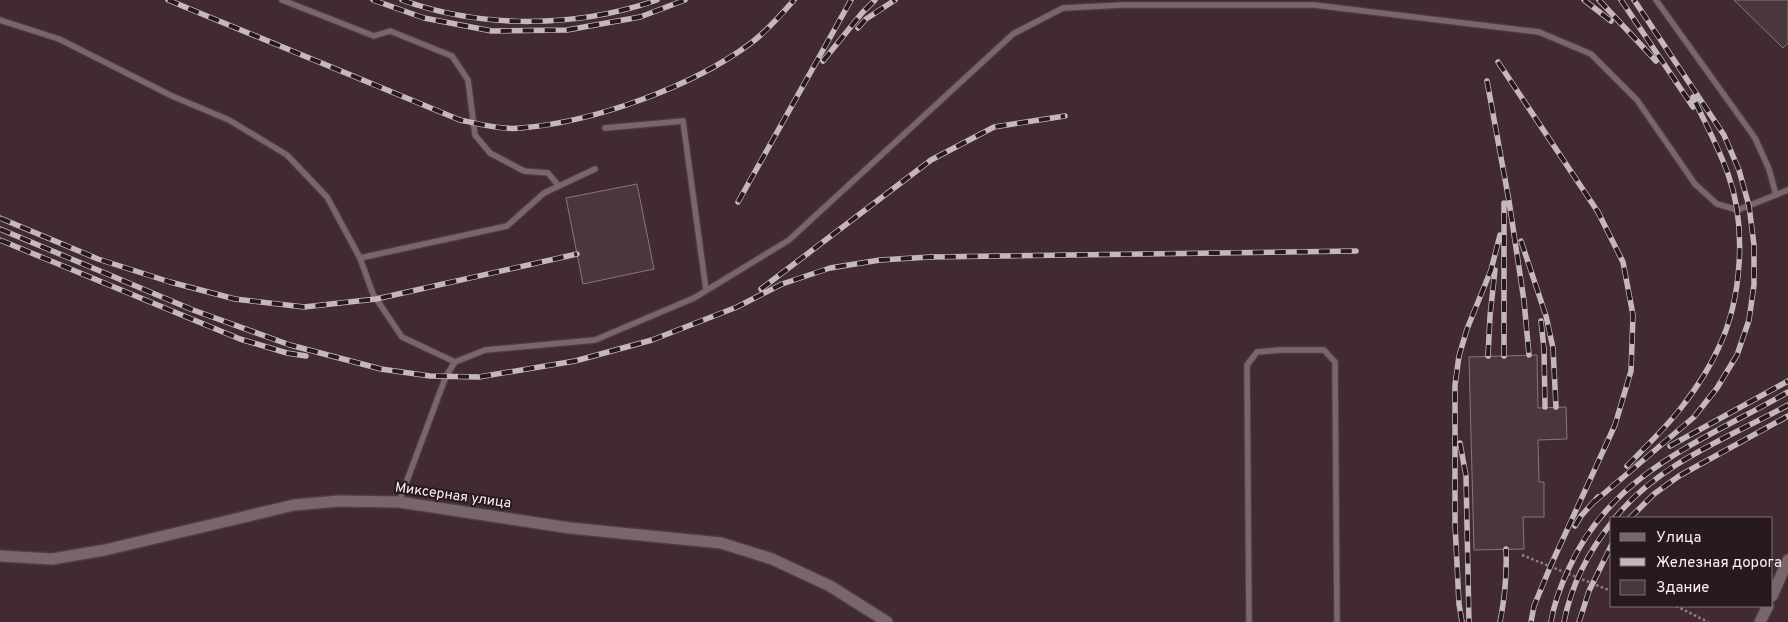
<svg xmlns="http://www.w3.org/2000/svg" width="1788" height="622" font-family="Overpass,sans-serif">
<rect width="100%" height="100%" fill="#322228"/>
<path fill="#412a32" fill-rule="evenodd" d="M0 0H1788V622H0ZM1612 518H1772V606H1612Z"/>
<path fill="#49373d" stroke="#89767c" d="M1734 0H1788V43L1783 48Z
M637 184 654 269 583 284 566 198Z
M1537 355 1538 408 1566 407 1567 439 1538 440 1539 482H1544V517H1523L1524 549 1474 550 1469 357Z"/>
<g fill="none" stroke-linecap="round" stroke-linejoin="round">
<defs>
<path id="lane" d="M282 0 374 36 390 31 452 56 468 80 475 135 490 153 524 171 548 173 559 186
M1656 0 1755 138 1769 169 1776 195
M0 20 59 39 172 96 229 120 287 155 327 197 360 258 373 294 402 337 455 362
M605 128 683 121 706 290
M360 258 507 226 544 193 595 169
M399 502 446 376 455 362 485 350 595 340 694 298 789 240 1013 34 1063 8 1123 5H1314L1539 32 1591 54 1637 100 1695 184 1717 204 1738 210 1788 190
M1249 622 1247 365 1257 352 1280 350H1324L1335 362 1337 622"/>
<path id="street" d="M0 556 52 559 105 550 294 505 339 501 399 502 570 528 721 543 772 559 830 586 887 622
M1772 596 1788 560
M1760 622 1768 606"/>
</defs>
<use href="#lane" stroke="#4c3d43" stroke-width="8"/>
<use href="#street" stroke="#4c3d43" stroke-width="14"/>
<path stroke="#8f8186" stroke-width="2.5" stroke-dasharray="2.5 2.5" stroke-linecap="butt" d="M1522 555 1606 589 1612 590
M1676 606 1708 622"/>
<use href="#lane" stroke="#79656c" stroke-width="5.5"/>
<use href="#street" stroke="#79656c" stroke-width="11"/>
<defs>
<path id="rail" d="M168 0 460 120C480 124 501 130 521 128 594 122 692 87 751 43 767 31 781 15 794 0
M373 0 424 18 492 31 567 30 640 17 685 0
M402 0C482 29 577 28 657 0
M1584 0 1611 21
M1599 0 1656 61
M1621 0 1693 107
M858 28 866 19 895 0
M823 61 862 13 875 0
M1498 62 1598 212 1623 262 1633 315 1631 371 1615 425 1551 565 1534 606 1531 622
M1487 81 1509 201 1524 301 1529 355
M738 202 851 0
M0 218 98 259 170 282 235 299 304 307 376 299 577 254
M0 229 193 310 290 345 381 369 430 376 479 377 575 361 652 340 737 307 782 284 830 268 880 260 930 257 1356 251
M0 240 240 339 287 353 306 356
M1521 241 1546 316 1553 348 1556 407
M761 289 931 160 994 127 1065 116
M1541 321 1544 349 1545 407
M1488 356 1490 316 1495 270
M1504 356V203
M1460 443 1466 476 1469 622
M1670 446 1788 381
M1627 466C1646 446 1668 426 1684 404 1697 387 1709 369 1718 349 1742 300 1747 226 1728 174 1719 148 1705 123 1693 97
M1594 502 1694 417 1717 388 1737 355 1749 320 1754 285V245L1749 206 1739 170 1724 135 1634 0
M1615 518C1659 463 1728 438 1788 405
M1630 518 1654 494 1679 476 1788 416
M1575 526 1581 516 1598 497
M1462 622 1459 604 1455 524V385L1459 356 1467 329 1491 270 1500 235
M1500 622C1505 597 1507 574 1506 549
M1551 622C1554 603 1561 585 1569 568 1612 472 1703 441 1788 392
M1564 622C1571 586 1589 551 1612 522
M1579 622 1589 591 1612 544"/>
</defs>
<use href="#rail" stroke="#c5b8bd" stroke-width="5.5"/>
<use href="#rail" stroke="#28191e" stroke-width="4" stroke-dasharray="11" stroke-linecap="butt"/>
</g>
<g text-anchor="middle" dominant-baseline="central" stroke-width="4" stroke-linejoin="round" paint-order="stroke">
<g font-size="14" fill="#fbeff3" stroke="#28191e">
<text transform="translate(453 496) rotate(8)">Миксерная улица</text>
</g>
</g>
<rect x="1610" y="517" width="162" height="90" fill="#28191e" stroke="#7c6f73"/>
<rect x="1620" y="533" width="25" height="8" fill="#79656c" stroke="#7c6f73"/>
<text x="1656" y="542" font-size="15" fill="#fbeff3">Улица</text>
<rect x="1620" y="558" width="25" height="8" fill="#c5b8bd" stroke="#7c6f73"/>
<text x="1656" y="567" font-size="15" fill="#fbeff3">Железная дорога</text>
<rect x="1620" y="580" width="25" height="15" fill="#49373d" stroke="#7c6f73"/>
<text x="1656" y="592" font-size="15" fill="#fbeff3">Здание</text>
</svg>
